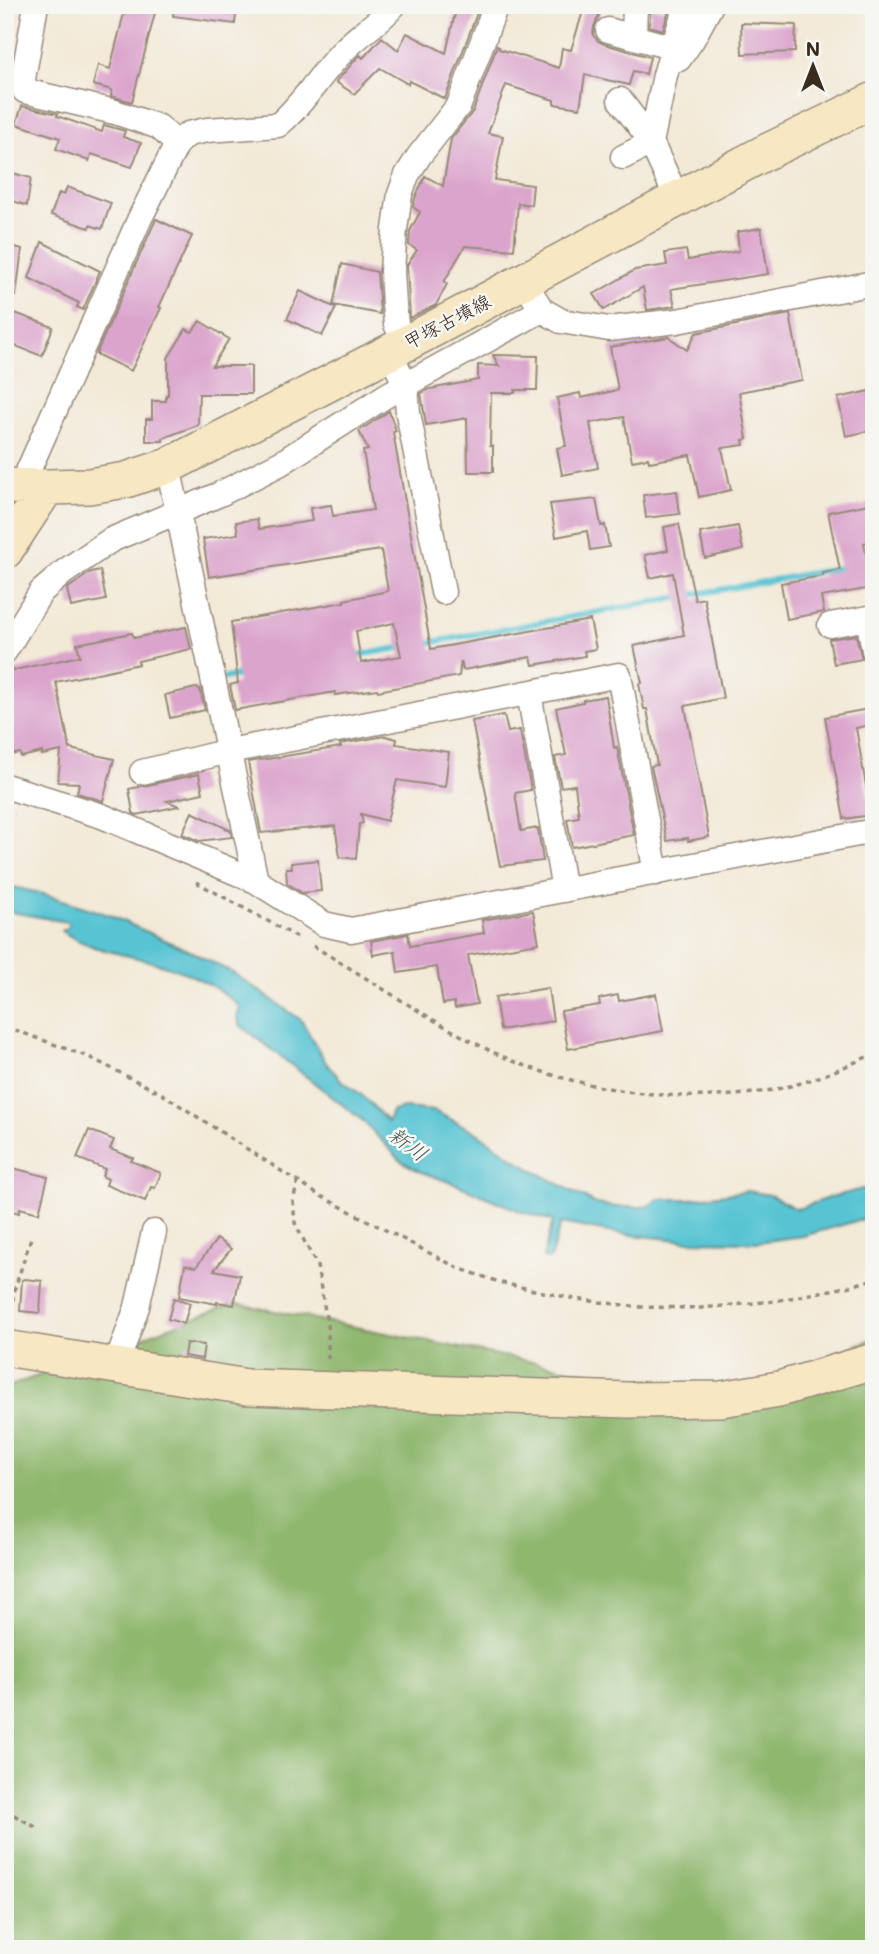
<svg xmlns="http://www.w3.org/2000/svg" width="879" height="1954" font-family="Mali,'Klee One',sans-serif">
<rect width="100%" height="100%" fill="#f6f6f2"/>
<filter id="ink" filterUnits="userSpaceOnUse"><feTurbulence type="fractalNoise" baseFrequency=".0143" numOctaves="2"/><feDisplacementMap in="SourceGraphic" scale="14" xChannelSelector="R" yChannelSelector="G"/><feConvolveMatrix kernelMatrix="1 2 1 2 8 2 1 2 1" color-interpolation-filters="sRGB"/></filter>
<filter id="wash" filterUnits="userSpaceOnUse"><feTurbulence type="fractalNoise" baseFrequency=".00686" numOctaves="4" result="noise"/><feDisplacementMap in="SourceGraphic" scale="28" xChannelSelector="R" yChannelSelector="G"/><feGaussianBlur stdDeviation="1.57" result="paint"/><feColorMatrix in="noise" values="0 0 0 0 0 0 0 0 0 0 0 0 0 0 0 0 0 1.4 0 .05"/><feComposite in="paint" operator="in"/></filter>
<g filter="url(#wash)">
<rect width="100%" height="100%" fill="#f3e9d7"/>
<path fill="#8fb76e" stroke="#657046" stroke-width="2" d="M234 1303 721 1399 874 1338V1949H5V1388Z"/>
<path fill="#59c4d3" stroke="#4a7778" stroke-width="2" d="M5 885 47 895 109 915 194 953 235 974 301 1020 326 1063 340 1079 364 1097 388 1122 392 1111 405 1108 434 1111 474 1131 527 1167 596 1204 616 1207H646L655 1202 658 1199H690L747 1191 770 1195 794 1208H801L828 1198 874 1186V1216L803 1236 757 1242 688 1241 614 1233 561 1223 550 1259 543 1258 553 1221 520 1211 458 1185 421 1172 401 1161 362 1120 240 1025 237 1018 240 1007C218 985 179 968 149 961 120 953 87 949 62 931L69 926 67 922 5 911Z"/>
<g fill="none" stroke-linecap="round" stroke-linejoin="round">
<path stroke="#59c4d3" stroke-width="6" d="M859 564 874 562
M422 644 845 567
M353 656 405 647
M224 678 242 675"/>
</g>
<g id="blocks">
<path fill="#dba4cc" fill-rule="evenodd" d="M126 5H157L132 102 111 96 112 90 93 85 98 65 110 69Z
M174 5H237L235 24 173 16Z
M457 5H480L445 99 409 81 408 84 380 68 354 94 336 82 356 59 360 55 363 58 382 37 398 50 407 33 446 53Z
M651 7 669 10 663 30 649 26Z
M584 8 600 13 594 27 593 35 598 41 604 44 650 57 646 74 633 71 629 85 585 75 580 108 554 104V100L506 85 488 133 503 136 495 180 533 185 531 205 518 203 514 250 465 246 444 282 447 284 436 305 410 318 407 265 417 250 409 245 410 231 420 212 413 207 415 198 425 176 443 186 451 139 473 111 497 46 499 47V49L559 68 562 48 571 50Z
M741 23 796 25 795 52 742 54Z
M22 106 58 114 57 116 102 132 104 125 125 131 123 137 141 143 132 167 91 154 89 161 56 149 60 138 16 124Z
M5 171 31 178 27 206 5 198Z
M67 187 111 203 102 229 90 225 89 228 51 215 59 193 64 195Z
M156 219 192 236 159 307 161 308 131 371 96 354Z
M761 228 768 274 671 289 675 306 647 310 643 287 604 310 594 294 635 270 667 265 665 253 686 250 688 260 739 251 737 232Z
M42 242 100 271 83 310 77 307 79 303 29 278Z
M5 244 22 249 16 296 5 295Z
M342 264 377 272 380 314 333 305Z
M300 291 336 308 322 336 287 319Z
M15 313 53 327 42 356 5 342Z
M790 314 802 380 739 392 747 439 743 440 744 445 722 448 731 490 699 497 690 455 649 462 648 458 632 461 624 417 590 423 598 468 562 475 557 448 566 446 557 398 580 393 581 398 618 390 610 347 669 337 687 350 696 333Z
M200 321 229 339 212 366H251V394H199L198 425 163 438V441H146V419H152V401H166V395H168V358L186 329 192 332Z
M493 355 538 356 537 390H515V393H491L490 446H493V472H468L467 418 426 425 421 393 430 389 478 380V365L499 366Z
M874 390V430L846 436 838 398Z
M389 411 396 431 393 432 402 484 431 649 590 620 596 649 584 651 585 656 533 665 531 657 463 670 461 661 459 676 378 691 377 689 335 695V692L235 710 230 685 238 683 231 622 344 602V600L388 591 381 550 209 577 203 539 238 534 236 522 257 519 259 529 312 521 310 508 331 505 333 516 373 510 363 451 368 450 359 431ZM394 623 401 656 361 663 356 631Z
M677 491 680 514 646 518 643 495Z
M596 499 601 526 605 525 609 547 590 550 587 531 556 537 550 504Z
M874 503V541L864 543 872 588 821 597 824 612 787 619 781 583 823 576V573L840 570 828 512Z
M679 524 695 600 704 598 723 698 685 706 709 837 688 841V838L667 841 651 766 657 765 647 709H644L639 684 642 683 634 646 684 635 673 573 650 578 645 555 668 550 664 527Z
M738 526 743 550 705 558 700 533Z
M100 570 106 600 71 607 67 589 91 572Z
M186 627 191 649 138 661 139 664 56 682 70 749 114 759 103 801 77 793 79 783 58 782 61 751 42 755V752L21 757 20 753 5 756V726L13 724 5 691V672L80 656 77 644 132 633 134 638Z
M856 635 862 659 834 664 829 639Z
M196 688 200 689 205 710 170 718 165 695Z
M606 696 614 748 617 747 634 835 572 847 567 819 579 817 575 785 561 787 555 757 566 755 556 708 583 702V700Z
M874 708V724L856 728 871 815 844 819 825 717Z
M504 715 508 732 520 730 531 790 515 793 521 831 538 828 543 861 500 866 472 721Z
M385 736 397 739 396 744 449 752 445 787 397 780 387 821 361 814 363 823 359 824 356 859 340 857 335 826 261 833 248 762 341 747 340 744Z
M199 774 203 793 167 801 179 806 137 815 133 813 129 789Z
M192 812 230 830 232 837 199 841 182 834Z
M318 860 321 891 302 893 287 883 286 868H292L291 863Z
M533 911 539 943 468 955 477 1004 455 1008 454 1002 443 1004 437 967 398 973 395 951 373 955 371 941 408 934 410 946 484 933 482 920Z
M548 988 553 1021 500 1030 495 997Z
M656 994 663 1031 568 1049 561 1011 600 1005 599 999 618 995 619 1001Z
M89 1130 114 1140 110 1149 133 1158 131 1161 161 1173 155 1188 151 1187 145 1201 106 1185 108 1179 102 1176 105 1169 77 1158Z
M5 1166 48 1177 39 1213 20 1208 19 1213 5 1209Z
M217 1239 231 1249 214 1270 240 1275 234 1305 217 1302V1304L179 1297 185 1265 196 1267Z
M25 1279 42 1281 40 1313 20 1311 22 1280Z
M174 1298 190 1303 184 1324 168 1319Z
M186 1343 204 1345 202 1359 184 1356Z"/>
</g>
</g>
<g filter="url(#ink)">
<use href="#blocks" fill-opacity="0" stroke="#978a7a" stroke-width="2"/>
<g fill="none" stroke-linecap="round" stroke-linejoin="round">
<defs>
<path id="street" d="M36 5 23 79 25 91 115 112 159 127 177 144
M608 30 674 48
M634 37 635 5
M679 59 692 40 710 7
M620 100 649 138 678 200
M623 157 651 143 665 75 686 5
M533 296 542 310 561 321 609 329 677 321 874 283
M405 343 396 324 394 305 392 271 395 229 400 194 407 175 419 156 459 105 496 5
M390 352 406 386 408 413 443 592
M168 466 256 881
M21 487 140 218 177 144 188 134 207 130 278 125C302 106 322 71 346 48 361 33 380 22 394 5
M868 618 874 650
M830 625 874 617
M5 651 41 592 64 572 111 540 220 494 281 463 387 395 542 310
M529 693 564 890
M142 772 229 751 619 675 656 873
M5 786 102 816 256 881 324 924 351 930 874 831
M116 1366 137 1307 154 1232"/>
<path id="secondary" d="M5 486 47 487 89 486 126 480 168 466 390 352 764 153 874 100
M5 551 47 487
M5 1348 247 1387 628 1400 721 1399 779 1389 874 1361"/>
</defs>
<use href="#street" stroke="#978a7a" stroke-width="27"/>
<use href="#secondary" stroke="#978a7a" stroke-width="38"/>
<path stroke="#978a7a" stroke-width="3.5" stroke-dasharray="5 5" stroke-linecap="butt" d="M5 813 15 815
M196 882 297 937
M313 946C373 981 434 1024 497 1054 580 1093 705 1109 794 1085 821 1078 848 1065 874 1054
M5 1028 18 1031 91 1058 162 1094 317 1194 458 1268 502 1283 575 1299 640 1307 702 1308 775 1301 851 1286 874 1279
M298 1181 293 1201 295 1223 317 1266 328 1328V1361
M10 1321 14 1291 32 1235
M5 1810 39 1829"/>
<use href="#street" stroke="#fff" stroke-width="24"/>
<use href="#secondary" stroke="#f7e8c3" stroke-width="35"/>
</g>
</g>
<g text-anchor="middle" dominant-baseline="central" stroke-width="5" stroke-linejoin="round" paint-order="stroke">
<g font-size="19" fill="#3b2a1e" stroke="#f6f6f2">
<text transform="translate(447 321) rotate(-28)">甲塚古墳線</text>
</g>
<g font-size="21" font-style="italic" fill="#445854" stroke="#f6f6f2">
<text transform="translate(409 1143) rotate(37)">新川</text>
</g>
</g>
<rect width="879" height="1954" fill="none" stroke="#f6f6f2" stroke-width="28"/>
<g transform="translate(813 66)" stroke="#f6f6f2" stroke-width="5" paint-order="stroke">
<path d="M0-5L12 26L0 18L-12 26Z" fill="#3b2a1e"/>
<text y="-10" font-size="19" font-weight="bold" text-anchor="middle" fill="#3b2a1e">N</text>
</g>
</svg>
